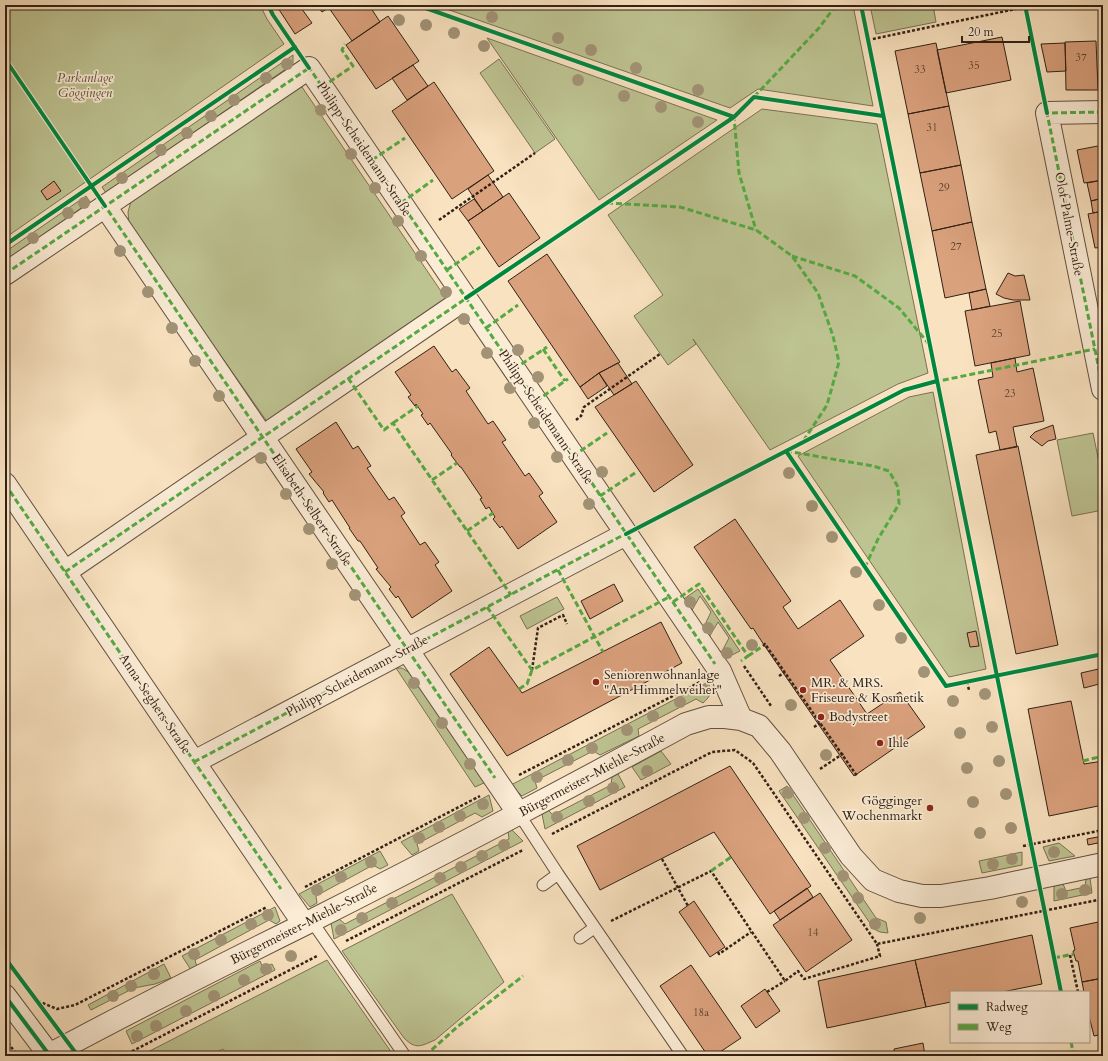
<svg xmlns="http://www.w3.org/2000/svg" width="1108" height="1061" font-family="Cardo,serif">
<rect width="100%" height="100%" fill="#f9e2c0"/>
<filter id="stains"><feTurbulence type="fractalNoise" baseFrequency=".005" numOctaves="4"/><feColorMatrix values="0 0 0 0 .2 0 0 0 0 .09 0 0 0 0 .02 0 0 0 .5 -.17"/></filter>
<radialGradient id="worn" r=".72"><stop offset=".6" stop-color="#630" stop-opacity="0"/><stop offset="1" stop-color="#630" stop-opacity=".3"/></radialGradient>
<path fill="#bec392" stroke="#787254" d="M5 5H260L267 19 284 44 5 238Z
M435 5H853L873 106 758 89 730 108Z
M870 5H933L936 22 876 34Z
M487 38 717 120 599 200Z
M293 55V64L106 193 102 187Z
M499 59 555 139 535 153 480 73Z
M302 87 447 300 268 423 129 225 128 212 132 198 286 91Z
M762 109 877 124 928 373 898 384 770 450 693 339 696 344 668 365 634 316 663 295 608 215Z
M86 196 90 202 5 261V252Z
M933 392 986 669 949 677 798 456 909 397Z
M1093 433 1103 482V510L1072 516 1057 440Z
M698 589 740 651 722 660 719 657 729 638 718 622 708 639 702 631 711 612 700 596 690 614 681 601Z
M557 597 564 609 527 629 520 616Z
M396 668H402L413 675 486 782 475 787Z
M708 682C712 692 711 696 703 703L696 699 638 729 639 736 600 755 593 751 535 781 537 788 522 796 511 785Z
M661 751 671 764 641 780 632 767Z
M618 774 625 787 545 829 542 814 548 810 553 815 611 785 612 777Z
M787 786 876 918 886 922 888 933 880 932 874 929 779 791Z
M489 795 493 811 482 817 475 813 417 844 419 851 412 855 401 842Z
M511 829 523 841 334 939 331 923 339 919 345 924 509 839 508 831Z
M1059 843 1075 856 1049 861 1043 847Z
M380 851 388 865 380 869 373 865 316 896 317 903 310 907 299 894Z
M1022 852V865L982 873 979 861Z
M1090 878 1092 893 1054 901V886L1063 884 1066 891 1085 887 1086 879Z
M452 894 504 982 435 1040C421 1046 416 1050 404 1038L342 951Z
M275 907 280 921 276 924 269 920 195 960 197 967 191 970 182 956Z
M327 960 394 1056H228L223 1049 209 1056H140Z
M260 961 263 968 272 964 275 970 132 1044 126 1031Z
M164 964 171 978 155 984 134 988 91 1010 88 1005Z"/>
<path fill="#daa17d" stroke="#312115" d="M276 5H299L312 23 295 34Z
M317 5H333L322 12Z
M333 5H369L380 22 352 41 329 8Z
M388 16 419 61 376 89 346 45Z
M1002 37 1011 80 946 93 937 50Z
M1096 41 1098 90H1066L1065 42Z
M936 43 949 106 908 114 895 51Z
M1065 43 1066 71 1047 72 1041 44Z
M413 65 428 86 407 100 392 78Z
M434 82 494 171 452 199 392 111Z
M949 106 961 165 920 173 908 114Z
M1103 145V180L1084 183 1077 150Z
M961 165 972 222 932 231 920 173Z
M488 175 503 197 483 211 468 189Z
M1103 180V198L1091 201 1087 183Z
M54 181 61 191 47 200 41 191Z
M509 193 540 238 499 267 468 221Z
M1103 198V211L1093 213 1091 201Z
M474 199 483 211 468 221 459 209Z
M1103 211V247L1095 248 1088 214Z
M972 222 986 289 945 298 932 231Z
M547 254 620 362 599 373 580 387 508 281Z
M1008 273 1015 276 1024 275 1030 300H1013L1004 298 996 294Z
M986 289 990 306 972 310 969 293Z
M1020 301 1030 355 975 366 965 311Z
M434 346 452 372 456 369 470 388 466 391 488 424 493 421 506 440 502 442 525 476 529 473 543 493 539 496 557 522 518 549 502 526 500 528 493 519 495 517 489 507 486 509 480 499 482 498 461 467H460L451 455 452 454 430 423 428 425 421 415 423 414 416 404 415 406 408 397 411 395 395 372Z
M1015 358 1017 372 1033 368 1044 421 1013 427 1017 447 1000 450 996 431 989 433 978 380 993 377 991 363Z
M618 363 632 384 614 395 599 373Z
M599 373 607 386 588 399 580 387Z
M636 381 693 465 654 492 595 407Z
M336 422 353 449 358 446 371 466 367 468 389 500 394 497 405 513 401 516 420 545 425 542 439 562 435 565 452 591 412 618 398 596 396 598 389 589 391 587 376 569 378 568 360 541H358L349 528H350L332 500 329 502 323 493 324 492 309 474 312 472 296 449Z
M1053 425 1056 439 1048 441 1042 446 1030 437 1035 432Z
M1018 446 1058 645 1016 654 976 455Z
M735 519 791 601 783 607 798 629 840 600 864 636 830 660 867 714 900 692 925 727 854 776 764 645 753 628 751 629 694 547Z
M614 584 623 601 590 619 581 601Z
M661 622 682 663 507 756 450 674 489 647 522 693Z
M976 631 979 646 970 647 967 633Z
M1103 668V683L1084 688 1081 673Z
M1071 701 1084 764 1103 761V805L1049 816 1028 709Z
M730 766 811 886 770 914 714 832 600 890 577 846Z
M1103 836V842L1088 845 1087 839Z
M807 888 813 897 780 920 774 911Z
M820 893 852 940 806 972 773 925Z
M694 901 725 947 710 957 679 912Z
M1103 921V978L1082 982 1078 961H1076L1073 951 1075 950 1070 928Z
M1032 935 1042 984 1002 992H951V1002L926 1007 915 960Z
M915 960 926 1007 827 1028 818 981Z
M691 965 741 1038 714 1056H708L660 986Z
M1103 978V1034L1094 1036 1089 1016V992H1084L1082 982Z
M765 989 780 1011 756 1028 741 1006Z
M923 1043 925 1056H895L894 1049Z"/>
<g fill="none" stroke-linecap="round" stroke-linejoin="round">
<defs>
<path id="service" d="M519 814 558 874 683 1056
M543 885 558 874
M311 920 405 1056
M580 938 594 928"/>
<path id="minor" d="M1103 112 1047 113 1103 389
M105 206 519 814
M5 274 309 68 715 664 720 671 741 719
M5 484 304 924
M65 572 466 298
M194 762 626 534
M49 1055C133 1010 218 967 303 925 432 860 559 793 686 724L709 717H725L741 719 759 726 780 751 851 856 873 880 899 891 922 896H941L990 888 1103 864"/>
<path id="tertiary" d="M5 996 50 1056"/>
</defs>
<use href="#service" stroke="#635140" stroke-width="13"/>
<use href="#minor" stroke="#635140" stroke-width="24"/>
<use href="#tertiary" stroke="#635140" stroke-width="24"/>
<path stroke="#312115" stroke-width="2.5" stroke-dasharray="3 2" stroke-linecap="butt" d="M868 40 1025 7
M439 220 535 153
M576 420 581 416 584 407 660 354
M763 646 765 644 857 776
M744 666 771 706
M532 670 538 628 563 615 567 624
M779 676 785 672
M967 682 969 690
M814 727 820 723
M820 769 844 753
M519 775 700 682
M552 834 712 752 735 750 753 763 877 944 1103 899
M1023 846 1103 830
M662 859 688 906
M305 887 480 796
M611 921 711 871 785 981 798 971 804 979 880 956 877 944
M346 941 523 850
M718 952 719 954 751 932
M1070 955 1078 992
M767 992 785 981
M38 1001 57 1009 75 1005 267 907
M5 1039 18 1056
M123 1056 317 956"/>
<use href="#service" stroke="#fbecd6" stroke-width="11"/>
<use href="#minor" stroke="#fbecd6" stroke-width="22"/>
<use href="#tertiary" stroke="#fbecd6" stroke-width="22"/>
<path stroke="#54aa42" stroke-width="3" stroke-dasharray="6 3" stroke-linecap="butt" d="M308 66 715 664
M322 87 353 66 342 50 345 44
M754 97 819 28 836 5
M1103 112 1047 113 1103 389
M732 117H734L739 173 756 230
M372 160 405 138
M103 203 495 778
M401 203 433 180
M607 203 680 207 756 230 792 256 818 293 833 336 839 362 827 405 804 440
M792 256 855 276 899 308 928 343
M447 270 480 247
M5 274 309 68
M486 328 518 305
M543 349 565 381
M514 369 547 347
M348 378 384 430 393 423 511 595
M934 382 1095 349
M536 401 568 379
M393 423 418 406
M786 451 873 466 889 471 898 487 899 504 878 539 865 567
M573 456 607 433
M432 480 457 463
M5 484 281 889
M600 496 635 473
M467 531 493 513
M558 570 603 652
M65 572 468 297
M673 602 699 584 748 656 741 661
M487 607 532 670 669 597
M748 656 763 646
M519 689 527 684 532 670
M1083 761 1103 756
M194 762 629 532
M711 871 731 857
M1054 958 1074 954
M1071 1042 1074 1056
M425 1056 457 1027 523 976"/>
<defs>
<path id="cycleway" d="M268 5 273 15 309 68
M417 5 734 117
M861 5 1061 992
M1025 5 1047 113
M5 59 105 206
M5 245 295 47
M466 298 734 117 754 97 883 116
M786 451 946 686 1103 654
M626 534 904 390 937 381
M5 958 78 1056
M5 996 50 1056"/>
</defs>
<use href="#cycleway" stroke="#fbecd6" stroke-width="6"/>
<use href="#cycleway" stroke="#00873e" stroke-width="4"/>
</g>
<g fill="#a29376">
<circle cx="492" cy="17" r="6"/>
<circle cx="399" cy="20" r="6"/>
<circle cx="426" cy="25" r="6"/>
<circle cx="454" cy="33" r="6"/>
<circle cx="558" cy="38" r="6"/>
<circle cx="484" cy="46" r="6"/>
<circle cx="591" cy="50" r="6"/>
<circle cx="287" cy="64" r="6"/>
<circle cx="636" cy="68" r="6"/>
<circle cx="266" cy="78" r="6"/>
<circle cx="578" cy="80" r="6"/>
<circle cx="698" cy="90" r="6"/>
<circle cx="624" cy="96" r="6"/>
<circle cx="234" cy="100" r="6"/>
<circle cx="661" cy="107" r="6"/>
<circle cx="321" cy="110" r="6"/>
<circle cx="211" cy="116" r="6"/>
<circle cx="698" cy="122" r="6"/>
<circle cx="187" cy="133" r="6"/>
<circle cx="161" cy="150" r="6"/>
<circle cx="351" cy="154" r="6"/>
<circle cx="122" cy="178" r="6"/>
<circle cx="375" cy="188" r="6"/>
<circle cx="84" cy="203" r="6"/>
<circle cx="68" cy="213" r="6"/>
<circle cx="398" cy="221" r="6"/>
<circle cx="33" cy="238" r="6"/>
<circle cx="120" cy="251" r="6"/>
<circle cx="421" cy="256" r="6"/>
<circle cx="148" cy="292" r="6"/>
<circle cx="446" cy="292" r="6"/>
<circle cx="464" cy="319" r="6"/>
<circle cx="172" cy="328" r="6"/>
<circle cx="518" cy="350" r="6"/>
<circle cx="487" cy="353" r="6"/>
<circle cx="195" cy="361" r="6"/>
<circle cx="538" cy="377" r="6"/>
<circle cx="510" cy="388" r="6"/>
<circle cx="219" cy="396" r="6"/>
<circle cx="534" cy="423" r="6"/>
<circle cx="557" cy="457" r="6"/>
<circle cx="261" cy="458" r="6"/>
<circle cx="602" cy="472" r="6"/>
<circle cx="789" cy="473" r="6"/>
<circle cx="286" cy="494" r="6"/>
<circle cx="589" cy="504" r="6"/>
<circle cx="812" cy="506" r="6"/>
<circle cx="309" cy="529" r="6"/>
<circle cx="832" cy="537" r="6"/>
<circle cx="332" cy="564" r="6"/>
<circle cx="856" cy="572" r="6"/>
<circle cx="355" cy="595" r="6"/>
<circle cx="690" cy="602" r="6"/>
<circle cx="879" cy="605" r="6"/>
<circle cx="708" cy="628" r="6"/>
<circle cx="901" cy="638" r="6"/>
<circle cx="752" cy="645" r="6"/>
<circle cx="727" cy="653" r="6"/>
<circle cx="924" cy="672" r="6"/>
<circle cx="414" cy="683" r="6"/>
<circle cx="704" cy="690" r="6"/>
<circle cx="985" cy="694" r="6"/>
<circle cx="953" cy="701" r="6"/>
<circle cx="680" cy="702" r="6"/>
<circle cx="791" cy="705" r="6"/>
<circle cx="653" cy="716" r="6"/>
<circle cx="442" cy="723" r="6"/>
<circle cx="992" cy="727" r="6"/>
<circle cx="627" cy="730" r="6"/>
<circle cx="960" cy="733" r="6"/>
<circle cx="592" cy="748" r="6"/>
<circle cx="826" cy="755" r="6"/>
<circle cx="568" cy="760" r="6"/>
<circle cx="999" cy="761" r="6"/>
<circle cx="470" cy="764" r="6"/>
<circle cx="967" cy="768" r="6"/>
<circle cx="647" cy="771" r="6"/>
<circle cx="537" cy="777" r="6"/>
<circle cx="613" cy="788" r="6"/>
<circle cx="788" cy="793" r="6"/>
<circle cx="1006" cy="794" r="6"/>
<circle cx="589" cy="801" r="6"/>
<circle cx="973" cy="802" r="6"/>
<circle cx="483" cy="804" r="6"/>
<circle cx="460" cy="816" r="6"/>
<circle cx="557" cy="817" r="6"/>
<circle cx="804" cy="818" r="6"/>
<circle cx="439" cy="827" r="6"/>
<circle cx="1011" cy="828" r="6"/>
<circle cx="980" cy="833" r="6"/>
<circle cx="419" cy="838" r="6"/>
<circle cx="504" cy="845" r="6"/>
<circle cx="825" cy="848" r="6"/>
<circle cx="1054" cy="852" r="6"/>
<circle cx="482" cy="856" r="6"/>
<circle cx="1012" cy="859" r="6"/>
<circle cx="371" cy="862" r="6"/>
<circle cx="993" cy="864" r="6"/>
<circle cx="461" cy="867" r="6"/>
<circle cx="843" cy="876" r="6"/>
<circle cx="341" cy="877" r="6"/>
<circle cx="440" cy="878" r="6"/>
<circle cx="317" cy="890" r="6"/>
<circle cx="1085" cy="890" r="6"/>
<circle cx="1062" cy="894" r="6"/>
<circle cx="858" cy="898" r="6"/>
<circle cx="1022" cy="902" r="6"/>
<circle cx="392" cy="903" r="6"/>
<circle cx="268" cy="915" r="6"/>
<circle cx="362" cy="918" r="6"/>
<circle cx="920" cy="918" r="6"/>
<circle cx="251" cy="924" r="6"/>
<circle cx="875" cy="924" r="6"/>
<circle cx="341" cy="930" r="6"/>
<circle cx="221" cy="940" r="6"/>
<circle cx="194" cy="954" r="6"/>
<circle cx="291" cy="956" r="6"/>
<circle cx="266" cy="969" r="6"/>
<circle cx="154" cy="974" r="6"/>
<circle cx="244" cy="980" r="6"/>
<circle cx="131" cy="986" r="6"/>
<circle cx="113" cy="996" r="6"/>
<circle cx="214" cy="996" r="6"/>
<circle cx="186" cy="1011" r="6"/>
<circle cx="156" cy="1026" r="6"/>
<circle cx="137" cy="1036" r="6"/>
</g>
<g fill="#8f2418" stroke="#fbecd6" stroke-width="1.5">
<circle cx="596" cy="682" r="4"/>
<circle cx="803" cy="690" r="4"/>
<circle cx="821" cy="717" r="4"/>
<circle cx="880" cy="743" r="4"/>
<circle cx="930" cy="808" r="4"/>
</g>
<g text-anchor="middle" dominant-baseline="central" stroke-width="3.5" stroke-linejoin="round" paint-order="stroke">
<g font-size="11" fill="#5b412f">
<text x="1081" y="57">37</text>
<text x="974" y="65">35</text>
<text x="920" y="69">33</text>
<text x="932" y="127">31</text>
<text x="944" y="187">29</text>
<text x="956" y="246">27</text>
<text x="997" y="333">25</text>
<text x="1010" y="393">23</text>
<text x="813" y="932">14</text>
<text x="701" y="1012">18a</text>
</g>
<g font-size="13" font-style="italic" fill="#5b523a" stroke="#fbecd6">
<text x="85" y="78">Parkanlage<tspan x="85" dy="15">Göggingen</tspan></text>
</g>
<g font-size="13" fill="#312115" stroke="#fbecd6">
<text transform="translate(364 149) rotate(56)">Philipp-Scheidemann-Straße</text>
<text transform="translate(1069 224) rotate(79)">Olof-Palme-Straße</text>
<text transform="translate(546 417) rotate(56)">Philipp-Scheidemann-Straße</text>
<text transform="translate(312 510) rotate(56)">Elisabeth-Selbert-Straße</text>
<text transform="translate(357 676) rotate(-28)">Philipp-Scheidemann-Straße</text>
<text transform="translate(155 704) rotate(56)">Anna-Seghers-Straße</text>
<text transform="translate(592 775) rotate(-28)">Bürgermeister-Miehle-Straße</text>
<text transform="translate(304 924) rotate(-27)">Bürgermeister-Miehle-Straße</text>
</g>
<g font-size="13" fill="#312115" stroke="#fbecd6" text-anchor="start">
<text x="604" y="675">Seniorenwohnanlage<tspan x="604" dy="15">"Am Himmelweiher"</tspan></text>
<text x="811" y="683">MR. &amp; MRS.<tspan x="811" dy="15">Friseure &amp; Kosmetik</tspan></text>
<text x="829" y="717">Bodystreet</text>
<text x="888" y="743">Ihle</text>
<text x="922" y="801" text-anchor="end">Gögginger<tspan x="922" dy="15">Wochenmarkt</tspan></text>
</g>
</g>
<rect width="1108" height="1061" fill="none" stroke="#f9e2c0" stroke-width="20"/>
<rect x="6" y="6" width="1096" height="1049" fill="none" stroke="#312115" stroke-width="2"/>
<rect x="10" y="10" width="1088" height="1041" fill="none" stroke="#312115"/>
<rect x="950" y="991" width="140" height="52" fill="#fbecd6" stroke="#aa9b89"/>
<rect x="958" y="1004" width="20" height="6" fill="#00873e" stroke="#aa9b89"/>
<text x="986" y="1011" font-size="12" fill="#312115">Radweg</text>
<rect x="958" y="1024" width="20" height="6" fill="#54aa42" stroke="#aa9b89"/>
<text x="986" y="1031" font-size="12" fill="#312115">Weg</text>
<path d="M962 36v6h67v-6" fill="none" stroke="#312115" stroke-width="2"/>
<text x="968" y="36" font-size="12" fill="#312115" stroke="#fbecd6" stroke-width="3" paint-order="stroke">20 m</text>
<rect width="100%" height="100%" filter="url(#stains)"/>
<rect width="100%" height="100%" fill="url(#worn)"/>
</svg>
